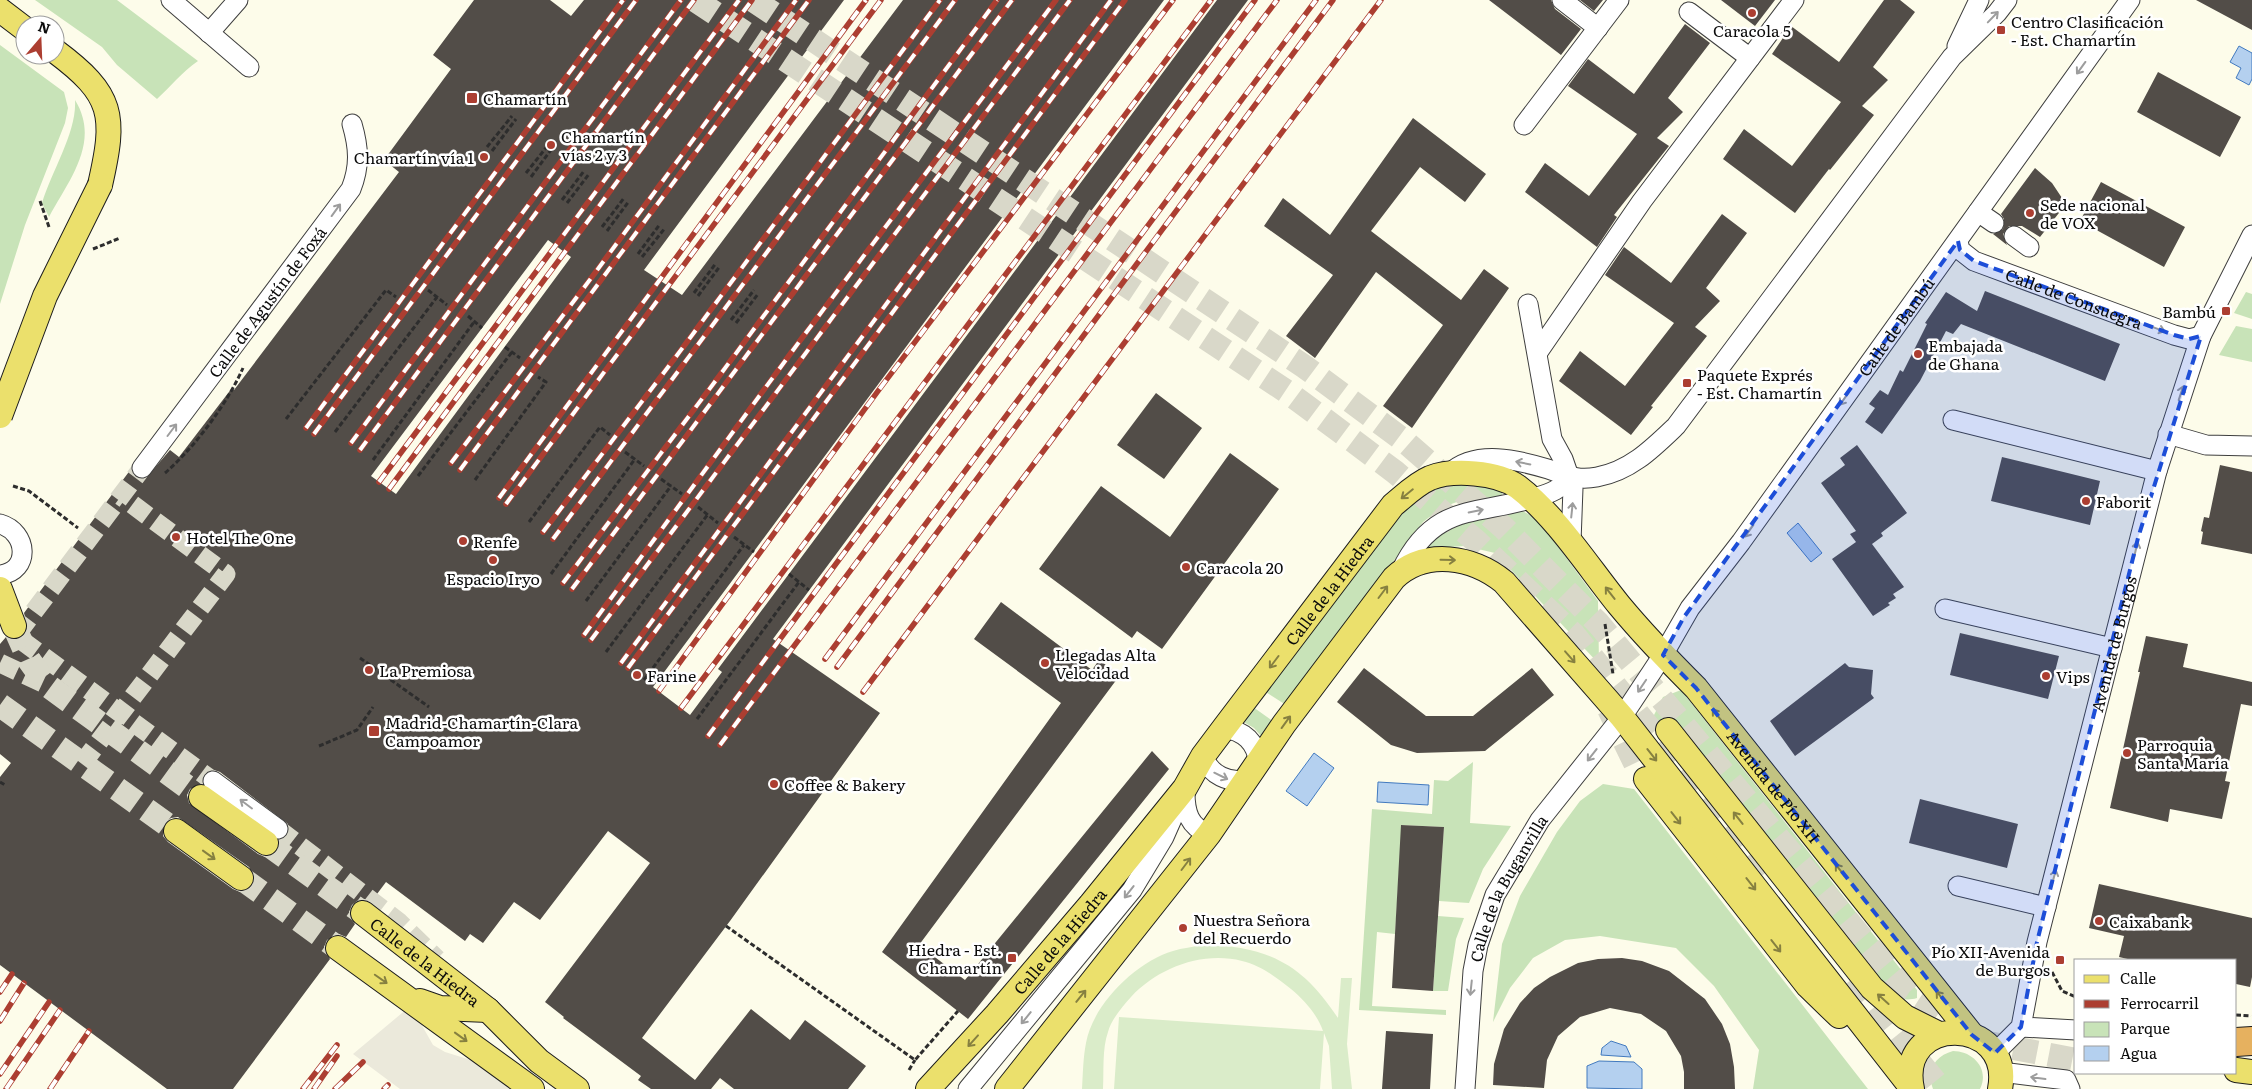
<svg xmlns="http://www.w3.org/2000/svg" width="2252" height="1089" font-family="Literata,serif">
<rect width="100%" height="100%" fill="#fdfcea"/>
<path fill="#c8e3b8" d="M35 0H117L198 61C182 72 171 86 157 99L117 65 102 47Z
M0 45 64 92 68 108 65 123 25 225 0 304Z
M75 100C101 142 69 180 49 217L42 203C52 170 77 132 75 100Z
M2246 292 2252 294V319L2234 313Z
M2236 326 2252 329V362L2219 355Z
M1470 484 1502 491V497C1465 498 1452 499 1423 522L1286 705 1264 691 1400 511 1434 488Z
M1522 511 1537 518 1598 601 1599 664 1495 553 1465 546 1432 548 1428 546C1432 530 1482 513 1498 512 1506 511 1514 512 1522 511Z
M1681 690 1917 990V998C1897 1004 1885 990 1872 977L1671 719 1658 731 1653 717 1663 697Z
M1253 707 1274 722 1262 737 1254 728 1242 721Z
M1473 762 1470 823 1511 826 1483 869 1469 903 1439 901 1444 827 1402 825 1395 934 1377 932 1372 1006 1446 1010V1015L1359 1010 1372 809 1432 814 1434 780 1448 781Z
M1603 784 1634 789 1868 1089H1753L1759 1050 1714 986 1676 948 1600 936 1565 940 1533 958 1510 988 1493 1022 1502 944 1520 896 1557 832 1580 801Z
M1438 916 1464 918 1456 939 1448 991H1433Z
M1953 1051C1973 1051 1990 1069 1980 1089H1933C1926 1070 1935 1056 1953 1051Z"/>
<path fill="#daecc9" d="M1203 945C1267 946 1302 963 1338 1018L1341 978H1352L1347 1044 1352 1089H1332L1329 1046 1324 1033 1320 1089H1114L1119 1017 1323 1031C1317 1014 1304 1000 1291 989 1276 977 1260 965 1242 961 1202 951 1158 968 1131 997 1122 1007 1111 1020 1108 1032 1102 1049 1104 1071 1103 1089H1082C1083 1074 1083 1058 1086 1043 1093 1004 1136 962 1173 951 1182 948 1193 947 1203 945Z"/>
<path fill="#ebe9db" d="M408 1008 420 1022 433 1045 445 1052 474 1061 511 1089H400L353 1054Z"/>
<path fill="#b4d0ef" stroke="#427abf" d="M2239 46 2252 53V79L2249 85 2236 78 2241 68 2230 62Z
M1798 523 1822 553 1811 562 1787 533Z
M1314 753 1334 768 1307 806 1286 791Z
M1378 782 1429 785 1428 805 1377 802Z
M1611 1041 1626 1046 1631 1057 1601 1055 1602 1048Z
M1599 1061 1634 1062 1642 1069V1089L1587 1088V1066Z"/>
<path fill="#524d48" fill-rule="evenodd" d="M474 0H550L571 16 584 0H844L644 270 682 295 903 0H1164L653 687 690 715 722 672 718 669 1217 0H1248L773 639 880 713 730 921 642 1038 695 1080 751 1009 790 1040 805 1020 866 1066 848 1089H734L720 1078 711 1089H651L638 1080 641 1076 563 1018 564 1017 545 1002 650 863 608 831 540 920 514 902 483 943 470 934 465 941 386 882 371 902 364 899 357 901 352 905 349 912 351 919 355 924 346 937 339 934 327 940 324 947 330 959 233 1089H167L0 965V777L11 763 0 754V644L6 637 18 639 25 634 28 628 24 613 131 469 136 477 146 478 170 450 179 457 232 388 234 390 399 172 384 160 451 69 433 55ZM548 240 571 257 396 494 371 476ZM214 770 220 772 288 824 287 835 279 840 277 851 272 855 265 857 258 854 189 803 187 795 190 789 202 783 204 774ZM178 817 249 867 255 879 252 886 240 892 233 889 168 842 163 836 165 823 171 818Z
M1489 0H1551L1555 9 1581 29 1561 55Z
M1580 0H1603L1594 11Z
M1721 0H1775L1755 26Z
M1884 0H1900L1915 12 1873 67 1888 80 1862 106 1874 115 1830 170 1829 169 1795 213 1723 159 1744 129 1792 166 1841 102 1772 54 1791 26 1839 62Z
M2196 0H2252V30Z
M1685 24 1710 43 1668 98 1683 112 1657 138 1669 146 1614 215 1617 217 1597 247 1525 192 1545 163 1589 196 1637 134 1568 86 1588 59 1634 94Z
M2158 72 2241 117 2220 157 2137 112Z
M1413 118 1486 174 1465 202 1420 167 1371 231 1461 300 1484 269 1509 288 1412 428 1383 406 1443 325 1376 272 1315 358 1286 336 1333 275 1264 226 1283 198 1330 235Z
M2035 168 2052 183 2066 204 2040 237 2022 226H2009L2003 234 2007 245 1993 234 2003 229 2004 219 2001 214Z
M2101 182 2185 227 2164 267 2080 221Z
M1722 214 1747 233 1706 288 1720 301 1695 327 1707 336 1651 406 1653 407 1631 435 1559 381 1580 351 1625 386 1674 323 1605 275 1624 247 1671 283Z
M1985 291 2120 344 2105 381 1961 324 1953 334 1946 331 1920 381 1882 434 1865 422 1875 408 1869 404 1880 390 1888 395 1900 370 1903 372 1927 324 1925 323 1946 292 1977 311Z
M1156 393 1202 428 1164 479 1117 445Z
M1857 445 1907 513 1881 533 1883 536 1872 544 1904 587 1893 594 1896 598 1888 603 1890 605 1873 616 1832 559 1856 542 1850 534 1856 531 1821 483 1845 465 1840 458Z
M1230 453 1279 489 1162 649 1137 631 1132 638 1039 569 1101 486 1170 537Z
M2002 457 2100 481 2090 525 1991 501Z
M2220 465 2252 472V554L2201 544 2203 532 2201 531 2204 517 2209 518Z
M1001 602 1092 670 1099 660 1120 675 919 945 965 980 1152 751 1169 769 968 1019 882 952 1061 703 974 639Z
M1960 633 2059 656 2048 699 1950 675Z
M2146 636 2188 644 2183 667 2252 682V706L2241 704 2225 781 2230 782 2222 819 2170 809 2168 822 2110 808 2140 672H2138Z
M1845 663 1849 667 1873 670 1871 694 1874 698 1795 756 1770 721Z
M1364 668 1426 716H1473L1532 668 1554 695 1485 751 1417 753 1391 745 1337 702Z
M1920 799 2018 824 2007 868 1909 843Z
M1401 825 1444 827 1433 991 1392 988Z
M2099 884 2252 918V977L2250 987 2236 984V960H2132L2119 957 2124 936 2089 928Z
M1622 958 1642 961 1669 971 1705 999 1722 1024 1730 1044 1734 1067 1735 1089H1684V1072L1681 1056 1666 1031 1641 1014 1610 1008 1580 1017 1558 1036 1547 1060 1544 1088 1493 1085 1494 1064 1504 1029 1520 1003 1534 988 1550 977 1578 963 1598 959Z
M1386 1031 1433 1034 1430 1089H1382Z"/>
<g fill="none" stroke-linecap="round" stroke-linejoin="round">
<path stroke="#d9d8c9" stroke-width="19" stroke-dasharray="19 9" stroke-linecap="butt" d="M17 634 142 468
M21 640 213 781
M0 663 47 685
M82 764 226 574 121 496
M278 829 399 922 437 959"/>
<path stroke="#d9d8c9" stroke-width="24" stroke-dasharray="24 12" stroke-linecap="butt" d="M695 0 1286 391 1395 472 1477 542 1574 635 1773 881
M753 0 1305 367 1402 439 1504 528 1598 623 1908 993 1983 1042 2076 1060
M14 626 29 660 47 685 201 797
M0 705 176 831
M1609 709 1637 767 1646 779
M266 843 363 913
M241 878 338 948
M1852 979 1941 1089"/>
<defs>
<g id="minor">
<path d="M171 0 249 67"/>
<path d="M1562 0 1598 28"/>
<path d="M1689 12 1750 58"/>
<path d="M209 33 238 0"/>
<path d="M1957 46 1979 0"/>
<path d="M1524 125 1619 0"/>
<path d="M1978 212 1994 223"/>
<path d="M2014 236 2029 247"/>
<path id="s1" d="M1958 241 1960 250 1974 261 2174 335 2189 339 2201 336"/>
<path d="M1528 304 1552 439 1563 459 1573 488 1571 542"/>
<path d="M1538 352 1642 201 1794 0"/>
<path d="M1953 420 2157 471"/>
<path d="M2168 434 2206 445 2252 446"/>
<path id="s2" d="M142 468 351 189C360 166 359 148 352 124"/>
<path d="M1450 473C1476 449 1518 460 1548 469 1567 475 1576 481 1597 477 1630 471 1652 449 1676 426L1952 57 1997 13 2007 0"/>
<path d="M0 524C28 532 31 571 0 575"/>
<path d="M1401 571C1434 502 1476 516 1537 497 1551 493 1561 489 1569 478"/>
<path d="M1945 609 2112 648"/>
<path d="M1224 728C1244 731 1256 742 1259 763"/>
<path d="M1203 756C1210 775 1229 784 1248 779"/>
<path d="M213 781 278 829"/>
<path d="M1185 792C1185 812 1189 827 1209 834"/>
<path d="M1958 886 2046 907"/>
<path d="M2021 1027 2076 1030"/>
<path id="s3" d="M1995 1053 2021 1027 2037 942 2157 471 2201 336 2252 235"/>
<path d="M2001 1072 2066 1080 2070 1089"/>
<path d="M968 1089 1132 890 1164 837 1179 803"/>
<path id="s4" d="M1465 1089 1473 971 1478 945 1495 895 1540 820 1622 717 1663 655 1690 608 1741 542 2130 0"/>
</g>
<g id="major">
<path d="M0 10 25 29"/>
<path d="M55 51C114 95 116 115 100 185"/>
<path d="M0 589 14 626"/>
<path d="M1668 730 1872 988 1905 1017 1939 1034"/>
<path d="M1646 779 1808 986 1839 1016"/>
<path d="M201 797 266 843"/>
<path d="M176 831 241 878"/>
<path id="s5" d="M363 913 488 1010 539 1061 577 1089"/>
<path d="M338 948 532 1089"/>
<path d="M420 1001 440 1008 488 1010"/>
<path d="M2236 1070 2252 1072"/>
<path id="s6" d="M928 1089 997 1014 1091 904 1185 788 1203 756 1224 728 1393 505C1404 496 1416 484 1430 478 1453 469 1497 472 1518 487 1556 516 1589 568 1619 605 1643 634 1669 661 1696 688L1972 1035"/>
<path d="M1007 1089 1209 834 1284 724 1394 578C1426 548 1473 557 1504 582L1622 717 1911 1087"/>
<path d="M1912 1089C1896 1013 2014 1015 2000 1089"/>
</g>
<path id="highway" d="M2236 1042 2252 1041"/>
</defs>
<use href="#minor" stroke="#3e3e3e" stroke-width="21"/>
<use href="#major" stroke="#1c1c1c" stroke-width="26"/>
<use href="#highway" stroke="#1c1c1c" stroke-width="30"/>
<path stroke="#2d2d2d" stroke-width="3" stroke-dasharray="5 2.5" stroke-linecap="butt" d="M487 147 512 116
M492 151 516 119
M526 173 549 144
M531 177 553 147
M562 200 584 171
M40 201 49 227
M567 203 589 174
M602 227 624 198
M607 231 629 201
M93 249 120 238
M638 254 660 224
M642 257 665 228
M428 290 447 305
M694 293 716 263
M698 296 720 266
M468 316 482 328
M731 320 754 290
M736 323 758 294
M505 347 520 358
M286 419 386 290 396 297
M335 432 437 297
M625 452 644 466
M373 460 474 322
M165 473C195 447 227 404 243 368
M418 476 512 352
M661 479 682 494
M475 480 546 382 538 377
M13 486 29 491 78 528
M698 507 718 523
M529 522 600 427 610 435
M734 537 754 552
M551 574 635 459
M789 574 809 590
M586 601 671 486
M1605 624 1613 674
M606 652 708 514
M360 658 429 707
M644 680 744 545
M697 719 799 582
M319 746 357 730 373 707
M0 782 5 785
M726 926 915 1060 958 1011
M2052 972 2062 991 2076 997
M2236 1015 2251 1016
M909 1070 915 1060"/>
<use href="#minor" stroke="#fff" stroke-width="19"/>
<use href="#major" stroke="#ebe06c" stroke-width="24"/>
<use href="#highway" stroke="#e6b15f" stroke-width="28"/>
<defs>
<path id="rail" d="M306 428 623 0
M314 434 636 0
M351 443 681 0
M360 450 694 0
M451 463 592 277 796 0
M460 470 809 0
M379 482 739 0
M389 489 752 0
M499 498 866 0
M506 504 881 0
M543 532 684 346 940 0
M553 539 955 0
M563 583 720 375 997 0
M572 589 1012 0
M584 635 799 342 1056 0
M591 640 1070 0
M825 659 1316 0
M621 663 1111 0
M837 667 1333 0
M628 668 1125 0
M659 691 878 391 1173 0
M863 692 1381 0
M681 708 1211 0
M708 736 1255 0
M720 745 1277 0
M0 992 12 974
M0 1021 24 983
M0 1074 49 1002
M6 1089 60 1010
M50 1089 89 1031
M303 1089 337 1045
M314 1089 337 1056
M335 1089 363 1062
M384 1089 388 1085"/>
</defs>
<use href="#rail" stroke="#ac3e31" stroke-width="5.5"/>
<use href="#rail" stroke="#fff" stroke-width="4" stroke-dasharray="11" stroke-linecap="butt"/>
<defs>
<path id="major-bridge" d="M0 416 45 296 100 185"/>
</defs>
<use href="#major-bridge" stroke="#1c1c1c" stroke-width="26" stroke-linecap="butt"/>
<use href="#major-bridge" stroke="#ebe06c" stroke-width="24"/>
</g>
<defs><path id="oneway-shaft" d="M-6 0H5M1.5-3L5.5 0L1.5 3" fill="none" stroke-width="1.6" stroke-linecap="round" stroke-linejoin="round" transform="scale(1.25)"/></defs>
<g stroke="#9d9d9d">
<use href="#oneway-shaft" transform="translate(1993 17) rotate(-46)"/>
<use href="#oneway-shaft" transform="translate(2081 68) rotate(126)"/>
<use href="#oneway-shaft" transform="translate(336 210) rotate(-54)"/>
<use href="#oneway-shaft" transform="translate(2158 329) rotate(20)"/>
<use href="#oneway-shaft" transform="translate(2181 393) rotate(-72)"/>
<use href="#oneway-shaft" transform="translate(1844 399) rotate(126)"/>
<use href="#oneway-shaft" transform="translate(172 430) rotate(-53)"/>
<use href="#oneway-shaft" transform="translate(1523 463) rotate(-169)"/>
<use href="#oneway-shaft" transform="translate(1572 510) rotate(-84)"/>
<use href="#oneway-shaft" transform="translate(1476 511) rotate(-12)"/>
<use href="#oneway-shaft" transform="translate(1749 531) rotate(126)"/>
<use href="#oneway-shaft" transform="translate(2136 549) rotate(-77)"/>
<use href="#oneway-shaft" transform="translate(1642 686) rotate(124)"/>
<use href="#oneway-shaft" transform="translate(1592 755) rotate(128)"/>
<use href="#oneway-shaft" transform="translate(1221 776) rotate(26)"/>
<use href="#oneway-shaft" transform="translate(246 804) rotate(-143)"/>
<use href="#oneway-shaft" transform="translate(2054 877) rotate(-75)"/>
<use href="#oneway-shaft" transform="translate(1129 892) rotate(128)"/>
<use href="#oneway-shaft" transform="translate(1471 988) rotate(96)"/>
<use href="#oneway-shaft" transform="translate(1026 1018) rotate(129)"/>
<use href="#oneway-shaft" transform="translate(2038 1078) rotate(-172)"/>
</g>
<g stroke="#868040">
<use href="#oneway-shaft" transform="translate(1407 494) rotate(141)"/>
<use href="#oneway-shaft" transform="translate(1448 560) rotate(1)"/>
<use href="#oneway-shaft" transform="translate(1383 592) rotate(-53)"/>
<use href="#oneway-shaft" transform="translate(1610 593) rotate(-128)"/>
<use href="#oneway-shaft" transform="translate(1570 657) rotate(49)"/>
<use href="#oneway-shaft" transform="translate(1274 662) rotate(127)"/>
<use href="#oneway-shaft" transform="translate(1717 715) rotate(-128)"/>
<use href="#oneway-shaft" transform="translate(1286 722) rotate(-54)"/>
<use href="#oneway-shaft" transform="translate(1652 755) rotate(52)"/>
<use href="#oneway-shaft" transform="translate(1676 818) rotate(52)"/>
<use href="#oneway-shaft" transform="translate(1738 818) rotate(-128)"/>
<use href="#oneway-shaft" transform="translate(209 855) rotate(36)"/>
<use href="#oneway-shaft" transform="translate(1186 864) rotate(-53)"/>
<use href="#oneway-shaft" transform="translate(1840 870) rotate(-128)"/>
<use href="#oneway-shaft" transform="translate(1751 884) rotate(52)"/>
<use href="#oneway-shaft" transform="translate(1776 946) rotate(52)"/>
<use href="#oneway-shaft" transform="translate(381 979) rotate(35)"/>
<use href="#oneway-shaft" transform="translate(1081 996) rotate(-51)"/>
<use href="#oneway-shaft" transform="translate(1941 997) rotate(-129)"/>
<use href="#oneway-shaft" transform="translate(1883 999) rotate(-138)"/>
<use href="#oneway-shaft" transform="translate(461 1037) rotate(36)"/>
<use href="#oneway-shaft" transform="translate(973 1041) rotate(132)"/>
</g>
<path fill="#1d4ed8" fill-opacity="0.2" stroke="#1d4ed8" stroke-width="4" stroke-dasharray="10 6" stroke-linejoin="round" d="M1958 241 1960 250 1974 261 2174 335 2189 339 2201 336 2138 538 2037 942 2021 1027 1995 1053 1972 1035 1696 688 1663 655 1684 617Z"/>
<g fill="#ac3e31" stroke="#fff" stroke-width="2">
<circle cx="1752" cy="13" r="5"/>
<rect x="1996" y="25" width="10" height="10" rx="2.5"/>
<rect x="466" y="92" width="12" height="12" rx="2.5"/>
<circle cx="551" cy="145" r="5"/>
<circle cx="484" cy="157" r="5"/>
<circle cx="2030" cy="213" r="5"/>
<rect x="2221" y="306" width="10" height="10" rx="2.5"/>
<circle cx="1918" cy="354" r="5"/>
<rect x="1682" y="378" width="10" height="10" rx="2.5"/>
<circle cx="2086" cy="501" r="5"/>
<circle cx="176" cy="537" r="5"/>
<circle cx="463" cy="541" r="5"/>
<circle cx="493" cy="560" r="5"/>
<circle cx="1186" cy="567" r="5"/>
<circle cx="1045" cy="663" r="5"/>
<circle cx="369" cy="670" r="5"/>
<circle cx="637" cy="675" r="5"/>
<circle cx="2046" cy="676" r="5"/>
<rect x="368" y="725" width="12" height="12" rx="2.5"/>
<circle cx="2127" cy="753" r="5"/>
<circle cx="774" cy="784" r="5"/>
<circle cx="2099" cy="921" r="5"/>
<circle cx="1183" cy="928" r="5"/>
<rect x="1007" y="953" width="10" height="10" rx="2.5"/>
<rect x="2055" y="955" width="10" height="10" rx="2.5"/>
</g>
<g text-anchor="middle" dominant-baseline="central" stroke-width="5" stroke-linejoin="round" paint-order="stroke">
<g font-size="16" fill="#0b0b0b" stroke="#fff" text-anchor="start">
<text x="2011" y="21">Centro Clasificación<tspan x="2011" dy="18">- Est. Chamartín</tspan></text>
<text x="1752" y="30" text-anchor="middle">Caracola 5</text>
<text x="483" y="98">Chamartín</text>
<text x="561" y="136">Chamartín<tspan x="561" dy="18">vías 2 y 3</tspan></text>
<text x="474" y="157" text-anchor="end">Chamartín vía 1</text>
<text x="2040" y="204">Sede nacional<tspan x="2040" dy="18">de VOX</tspan></text>
<text x="2216" y="311" text-anchor="end">Bambú</text>
<text x="1928" y="345">Embajada<tspan x="1928" dy="18">de Ghana</tspan></text>
<text x="1697" y="374">Paquete Exprés<tspan x="1697" dy="18">- Est. Chamartín</tspan></text>
<text x="2096" y="501">Faborit</text>
<text x="186" y="537">Hotel The One</text>
<text x="473" y="541">Renfe</text>
<text x="1196" y="567">Caracola 20</text>
<text x="493" y="578" text-anchor="middle">Espacio Iryo</text>
<text x="1055" y="654">Llegadas Alta<tspan x="1055" dy="18">Velocidad</tspan></text>
<text x="379" y="670">La Premiosa</text>
<text x="647" y="675">Farine</text>
<text x="2056" y="676">Vips</text>
<text x="385" y="722">Madrid-Chamartín-Clara<tspan x="385" dy="18">Campoamor</tspan></text>
<text x="2137" y="744">Parroquia<tspan x="2137" dy="18">Santa María</tspan></text>
<text x="784" y="784">Coffee &amp; Bakery</text>
<text x="1193" y="919">Nuestra Señora<tspan x="1193" dy="18">del Recuerdo</tspan></text>
<text x="2109" y="921">Caixabank</text>
<text x="1002" y="949" text-anchor="end">Hiedra - Est.<tspan x="1002" dy="18">Chamartín</tspan></text>
<text x="2050" y="951" text-anchor="end">Pío XII-Avenida<tspan x="2050" dy="18">de Burgos</tspan></text>
</g>
<g font-size="16" fill="#0b0b0b" stroke="#fff">
<text stroke="none"><textPath href="#s1" startOffset="134">Calle de Consuegra</textPath></text>
<text stroke="none"><textPath href="#s2" startOffset="208">Calle de Agustín de Foxá</textPath></text>
<text stroke="none"><textPath href="#s4" startOffset="894">Calle de Bambú</textPath></text>
<text stroke="none"><textPath href="#s6" startOffset="641">Calle de la Hiedra</textPath></text>
<text stroke="none"><textPath href="#s3" startOffset="431">Avenida de Burgos</textPath></text>
<text stroke="none"><textPath href="#s6" startOffset="1279">Avenida de Pío XII</textPath></text>
<text stroke="none"><textPath href="#s4" startOffset="209">Calle de la Buganvilla</textPath></text>
<text stroke="none"><textPath href="#s6" startOffset="198">Calle de la Hiedra</textPath></text>
<text stroke="none"><textPath href="#s5" startOffset="79">Calle de la Hiedra</textPath></text>
</g>
</g>
<rect x="2074" y="959" width="162" height="115" fill="#ffffff" stroke="#9d9d9d"/>
<rect x="2084" y="975" width="25" height="8" fill="#ebe06c" stroke="#9d9d9d"/>
<text x="2120" y="984" font-size="15" fill="#0b0b0b">Calle</text>
<rect x="2084" y="1000" width="25" height="8" fill="#ac3e31" stroke="#9d9d9d"/>
<text x="2120" y="1009" font-size="15" fill="#0b0b0b">Ferrocarril</text>
<rect x="2084" y="1022" width="25" height="15" fill="#c8e3b8" stroke="#9d9d9d"/>
<text x="2120" y="1034" font-size="15" fill="#0b0b0b">Parque</text>
<rect x="2084" y="1046" width="25" height="15" fill="#b4d0ef" stroke="#9d9d9d"/>
<text x="2120" y="1059" font-size="15" fill="#0b0b0b">Agua</text>
<g transform="translate(40 40) rotate(19)"><circle r="24" fill="#ffffff" stroke="#9d9d9d"/>
<path d="M0-4L9 19L0 12L-9 19Z" fill="#ac3e31"/>
<text y="-8" font-size="14" font-weight="bold" text-anchor="middle" fill="#0b0b0b">N</text>
</g>
</svg>
